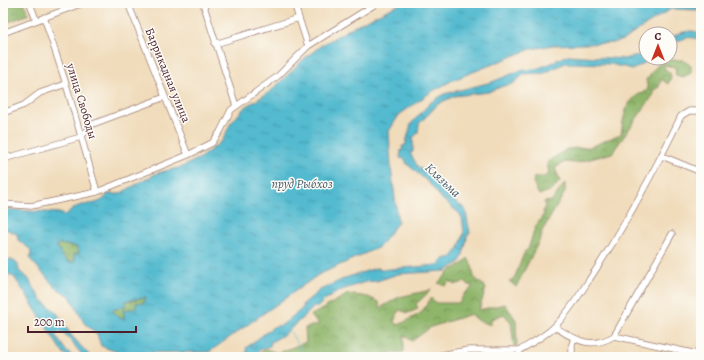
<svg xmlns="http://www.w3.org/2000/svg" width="704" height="360" font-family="Alegreya,serif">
<defs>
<pattern id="forest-crowns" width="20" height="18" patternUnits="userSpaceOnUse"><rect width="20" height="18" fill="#8fb56a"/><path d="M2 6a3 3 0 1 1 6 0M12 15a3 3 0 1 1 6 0" fill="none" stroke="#779357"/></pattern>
<pattern id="water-ripples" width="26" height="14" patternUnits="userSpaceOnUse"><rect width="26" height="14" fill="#52bacf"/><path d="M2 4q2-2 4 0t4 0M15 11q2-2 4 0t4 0" fill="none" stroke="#4697a8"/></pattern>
</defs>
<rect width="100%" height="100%" fill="#fdfcf7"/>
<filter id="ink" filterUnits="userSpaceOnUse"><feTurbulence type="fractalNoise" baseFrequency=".025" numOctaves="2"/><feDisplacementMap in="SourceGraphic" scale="8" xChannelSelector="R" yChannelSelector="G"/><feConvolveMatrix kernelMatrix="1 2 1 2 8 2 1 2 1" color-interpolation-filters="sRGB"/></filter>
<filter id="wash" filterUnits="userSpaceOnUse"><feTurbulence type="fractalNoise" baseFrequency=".012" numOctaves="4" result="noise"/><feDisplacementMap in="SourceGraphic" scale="16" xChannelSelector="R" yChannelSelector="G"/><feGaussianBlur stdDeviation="0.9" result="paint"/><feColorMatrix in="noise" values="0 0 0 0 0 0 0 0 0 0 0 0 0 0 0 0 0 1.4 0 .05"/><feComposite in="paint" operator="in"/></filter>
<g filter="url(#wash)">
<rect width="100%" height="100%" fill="#f0dbba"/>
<path fill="url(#forest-crowns)" stroke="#6c6a4a" d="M3 3H24L29 14 3 24Z
M669 60H683L691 66V73L683 77 676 75 675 67 664 65V68L670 73 671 77 668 84 661 79 659 87 652 91 654 94 612 153 576 163 565 162 555 168 560 181 552 190 539 195 533 183 534 177H544L549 174 547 162 567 149 590 147 621 134C625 111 625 99 648 90L646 79 650 77V74L659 64Z
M565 183V192L541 233 542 235 516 287 509 281 514 279 525 251 528 250 535 227 544 214 543 211 545 206 544 202 552 201Z
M61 244 77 247 79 254 74 257 75 262C64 262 60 255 56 245Z
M468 258 472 266 474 277 486 288 479 310 505 304 516 320 517 346H514L511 322 504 314 491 319V325L479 321 471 314 431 327 412 341 404 335V352L383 354 380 357H254L266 349 278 353 306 342 305 328 319 324 310 316 348 294 368 297 379 302 380 308 399 297 431 290 416 304 418 309 408 313 399 310 394 322 399 325 421 313 431 298 436 303H459L464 294 473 287 464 282 454 285 450 281 445 286 438 283 451 270 464 263Z
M146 297 144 303 124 318H120L111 310 123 307 126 301Z"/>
<path fill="url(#water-ripples)" stroke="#4e6c7d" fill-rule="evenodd" d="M402 3H701V10L671 9 623 40 613 43 553 45 531 49 453 80 431 92 399 115 389 131 391 167 398 222 379 247 318 275 209 352 120 353 101 346 97 334 84 323 70 296 55 287 30 259 31 250 18 240 17 234 3 228V209L59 213 65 215C68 213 72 209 76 207 87 202 99 207 108 194H119L157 173 182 167 200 158 222 141 231 123 244 108 271 91 305 58 322 45 358 24ZM61 244 77 247 79 254H74L75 262C62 262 62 254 56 245ZM146 297 144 303H136V308L124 310V318H120L112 310 126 306V301Z
M693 31 701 34V46L698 39C686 35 679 39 670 48V39C676 34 684 31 693 31Z
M646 53V58H653L632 70C626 66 618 67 612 64L565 63 542 74 538 73 524 74 513 84 503 86 488 92 454 96 438 104 419 124 418 133 413 138V152L410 153 418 167 432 176 446 195 465 209 470 233 467 235C467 242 463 256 460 262L446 271 398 274 377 281 365 282 339 291 323 301 318 307H314L285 334 271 342 270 346 261 349 253 357H241L247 352 246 348 273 327 282 325 303 308 302 305 320 290 348 277 376 268H379V270L438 265 444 259 452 257 459 248 464 232 462 218 459 213 442 199 429 183 407 164 405 159 400 158 401 150 403 151 402 146H405L411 124 430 103 444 94 492 82 519 71 539 68 557 61V58L559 59 568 55 624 59Z
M3 257C7 260 15 259 18 265 19 267 18 270 20 272L28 278 41 299 57 313 71 335 91 357H84L65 334 58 332 55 335 67 352 74 357H68L62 352 25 293 14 277 8 274 3 264Z"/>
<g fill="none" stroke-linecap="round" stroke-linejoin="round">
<path stroke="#52bacf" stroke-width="1" d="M288 328 305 357"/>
</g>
</g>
<g filter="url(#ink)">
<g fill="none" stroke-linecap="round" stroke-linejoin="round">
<defs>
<path id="minor" d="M30 3 36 20
M128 3 188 155
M203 3 236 106
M294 3 308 46
M44 17 66 84 97 192
M3 33 83 3
M215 44 299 18
M3 113 24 105 40 93 66 84
M662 156 701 172
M3 159 81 137 93 124 165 97
M3 204 31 206 97 192 188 155 212 143 220 132 231 110 278 76 308 46 374 5
M555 327C576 340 590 350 614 336L672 234
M614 336 697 354 701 357
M520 350C532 343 545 336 555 326 568 313 579 296 589 280 624 228 654 172 681 116L689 111H701
M430 357 468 350H520
M519 357 520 350
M572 357V344L574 338"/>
</defs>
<use href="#minor" stroke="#9d7d72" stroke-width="7"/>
<use href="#minor" stroke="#fff" stroke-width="5.5"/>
</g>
</g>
<g text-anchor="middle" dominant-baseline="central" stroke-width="3" stroke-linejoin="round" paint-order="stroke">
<g font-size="12" fill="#4a1f2b" stroke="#fdfcf7">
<text transform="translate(168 75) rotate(68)">Баррикадная улица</text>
<text transform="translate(82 101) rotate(73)">улица Свободы</text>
</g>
<g font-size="13" font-style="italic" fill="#4d5d6d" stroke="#fdfcf7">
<text transform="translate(443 180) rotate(43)">Клязьма</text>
<text x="302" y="183">пруд Рыбхоз</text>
</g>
</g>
<rect width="704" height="360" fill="none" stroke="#fdfcf7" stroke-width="16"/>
<g transform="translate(658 46)"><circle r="19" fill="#fdfcf7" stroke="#b5a4a5"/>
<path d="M0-3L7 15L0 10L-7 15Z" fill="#c8321e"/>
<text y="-6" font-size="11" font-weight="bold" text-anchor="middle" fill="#4a1f2b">С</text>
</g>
<path d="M28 326v6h108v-6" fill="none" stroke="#4a1f2b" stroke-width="2"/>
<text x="34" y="326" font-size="12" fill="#4a1f2b" stroke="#fdfcf7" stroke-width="3" paint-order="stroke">200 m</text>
</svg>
